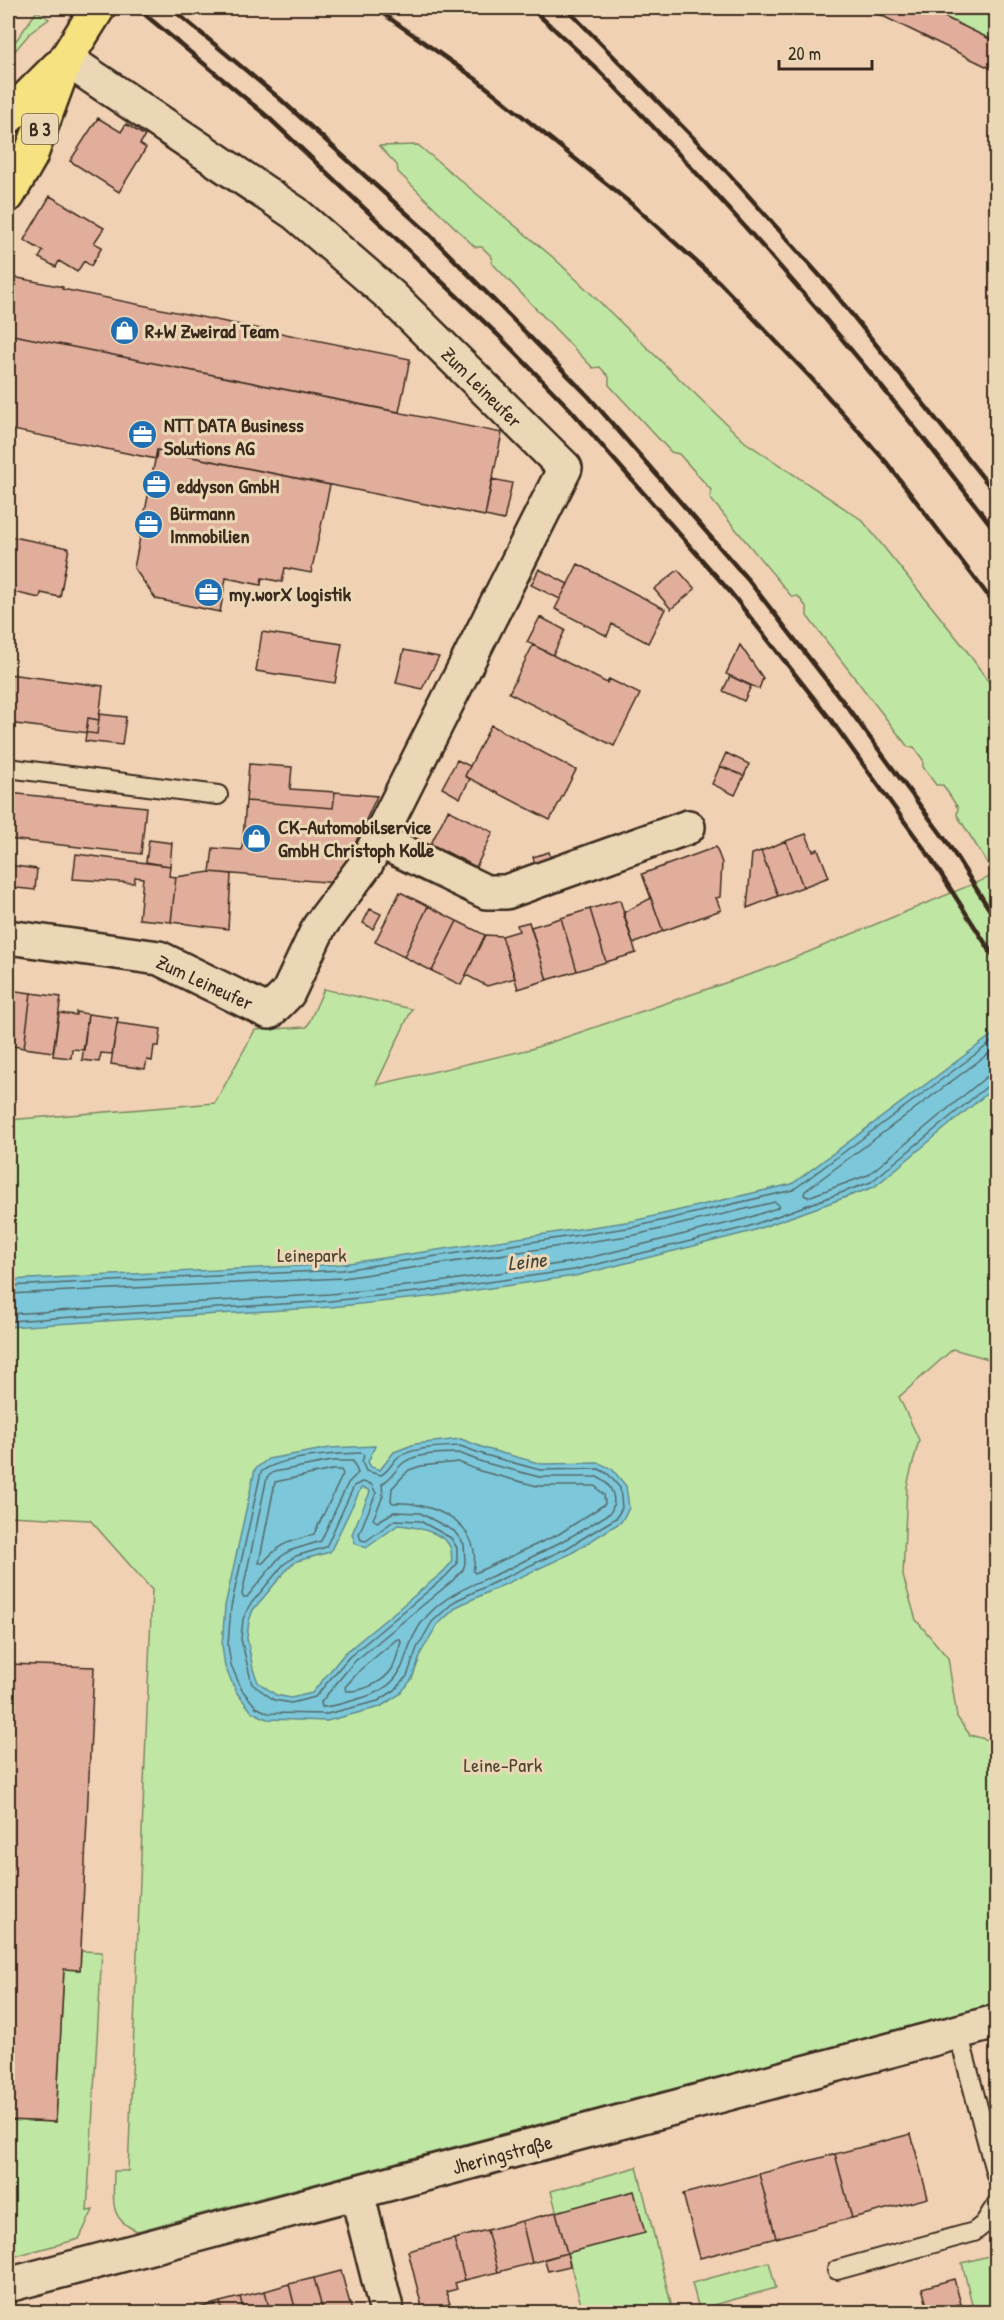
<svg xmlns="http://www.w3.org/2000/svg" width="1004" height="2320" font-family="'Patrick Hand',sans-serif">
<rect width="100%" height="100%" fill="#f0d1b4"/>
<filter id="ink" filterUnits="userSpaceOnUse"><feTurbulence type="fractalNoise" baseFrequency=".0167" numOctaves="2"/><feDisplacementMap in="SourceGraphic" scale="12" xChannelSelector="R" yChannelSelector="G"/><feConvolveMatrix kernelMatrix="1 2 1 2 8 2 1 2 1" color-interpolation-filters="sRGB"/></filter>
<g filter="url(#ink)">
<path fill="#bfe7a3" stroke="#7d8860" stroke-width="1.5" d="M926 8H996V42Z
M37 11 49 19 30 33 8 59V49L18 38Z
M16 125 26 131 8 163V136Z
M418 145 555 259 745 442 862 520 964 647 996 692V1361L953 1349 899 1397 919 1440 907 1486 903 1576 916 1620 948 1658 957 1717 970 1735 996 1742V2003L137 2231C107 2218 114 2199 114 2171H128L152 1590 90 1520 8 1516V1120L215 1103 255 1030 307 1027 324 989 412 1009 376 1085 531 1049 772 967 995 875 957 815 958 808 943 785H936L923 767V760L914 747H908L807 616V608L798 596 792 597 710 498 711 490 679 454 671 452 609 385V377L600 367 593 368 492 263V257L482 247H475L398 172 397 165 379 146Z
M81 1951 102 1952 87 2211 93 2210 79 2239 8 2258V2120L56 2122 64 1969 80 1970Z
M637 2167 673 2312H583L551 2191Z
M996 2254V2312H974L962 2263Z
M769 2262 776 2288 699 2309 692 2283Z"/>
<path fill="#7bc8da" stroke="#61898f" stroke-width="1.5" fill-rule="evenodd" d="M996 1032V1086L874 1187 749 1232 575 1276 427 1297 331 1307 8 1327V1280L342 1264 633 1221 792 1184Z
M461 1439 487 1449 542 1464 599 1463 612 1469 626 1486 629 1508 621 1522 570 1554 458 1606 437 1625 422 1651 412 1679 400 1694 380 1707 327 1721 267 1719 252 1712 237 1693 225 1667 222 1645 225 1606 255 1469 268 1459 330 1448 375 1446 368 1462 371 1467 380 1470 394 1452 415 1444ZM361 1488 367 1489 370 1492 352 1534 355 1543 366 1548 398 1525C412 1526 444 1532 450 1547 452 1551 451 1557 452 1562L443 1572 345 1653 312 1693 291 1698 276 1695 258 1682 253 1669 247 1638 249 1621 253 1610 288 1568 297 1561 330 1552Z"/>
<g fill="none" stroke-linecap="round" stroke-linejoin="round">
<path stroke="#556969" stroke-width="1.5" d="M996 1048 805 1191 804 1195 808 1197 868 1175 986 1077 996 1074
M8 1286 342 1270 634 1227 793 1190 996 1039
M8 1294 343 1278 635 1235 775 1202 779 1205 777 1208 745 1219 572 1262 425 1284 330 1294 8 1314
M8 1321 330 1301 426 1291 574 1270 747 1227 871 1182 990 1084 996 1082
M460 1446 485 1455 540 1470 599 1469 608 1474 620 1488 622 1508 616 1518 567 1548 455 1601 432 1622 417 1648 407 1676 395 1690 378 1701 327 1714 268 1713 256 1707 242 1690 231 1665 228 1645 231 1607 261 1472C281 1456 335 1454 361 1453L364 1455 362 1462 366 1471 381 1475C389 1471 391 1464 397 1458 410 1447 444 1447 460 1446Z
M459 1453 482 1462 539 1477H597C611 1483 619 1499 610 1513 576 1535 542 1552 506 1570 478 1583 448 1592 427 1616 395 1652 417 1683 358 1699 347 1702 334 1707 322 1707L321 1702 354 1662 451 1582 463 1570 465 1563 464 1544 454 1531 420 1513 394 1512 377 1522 373 1519 383 1496 382 1484C393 1477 394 1471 402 1464 415 1452 443 1454 459 1453Z
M332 1461H353L358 1473 348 1483 321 1541 289 1551 278 1559 247 1597H243L242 1594 267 1477 274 1472Z
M458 1462 480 1471 537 1486H595L604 1495 605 1504 559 1534 475 1573 473 1571C484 1524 432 1501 393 1503L391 1501 392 1488 409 1470 421 1466Z
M332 1470H341L343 1474 314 1534C287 1544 284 1539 263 1563H259L275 1482Z
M362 1482 371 1484 376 1493 359 1534 361 1540 366 1541 395 1520 420 1521 451 1538 457 1548V1564L446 1576 349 1657 315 1697 291 1703 274 1700 252 1684 241 1639 243 1619 249 1606 284 1564 296 1556 326 1547 354 1486Z
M397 1639H400L401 1642C398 1651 396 1662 392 1669 383 1683 361 1692 346 1691L345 1687 361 1669Z"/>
</g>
<path fill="#e1ae9c" stroke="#3b2a1e" stroke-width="1.5" d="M866 8H926L996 42V71Z
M98 118 121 132 126 124 145 136 140 144 146 148 119 192 70 161Z
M50 196 104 228 94 243 102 247 91 266 84 261 77 272 59 261 56 267 39 258 43 251 24 240Z
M13 277 63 287 62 289 410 359 399 412 8 334V282L13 283Z
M8 334 502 433 485 516 157 450 156 459 8 429Z
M157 450 330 485 311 573 285 568 282 582 262 578 261 585 226 578 220 612 156 599 134 568Z
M492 479 512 483 504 520 485 516Z
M8 536 69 548 60 597 41 593 40 598 8 591Z
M578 564 665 609 648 643 612 624 607 636 555 609Z
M539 569 568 584 560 599 531 585Z
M678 570 695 589 671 609 654 589Z
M540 617 565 630 553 655 527 642Z
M262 632 342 644 335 683 256 671Z
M533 645 607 683 609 679 640 694 614 746 509 693Z
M740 645 763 678 759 689 726 674Z
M404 650 439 657 422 689 396 683Z
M8 674 103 686 97 734 8 723Z
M730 676 751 686 744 701 723 691Z
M99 714 126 717 122 745 85 741 88 718 99 720Z
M491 725 576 770 550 820 465 776Z
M726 753 749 764 744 776 720 766Z
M457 760 470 766 465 776 470 779 460 798 442 788Z
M249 764 292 767 290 789 335 792 333 808 246 801Z
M720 766 744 776 735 795 712 784Z
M335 792 377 796 337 883 210 872 213 848 242 850 246 801 333 808Z
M8 793 146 807 141 854 8 839Z
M448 810 493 832 476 867 431 844Z
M806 834 813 851 818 849 829 877 803 887 786 841Z
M149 840 172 843 170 866 146 862Z
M786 841 803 887 778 896 761 851Z
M716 847 722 863 720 897 716 898 721 910 663 931 642 874Z
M761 851 778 896 747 908 752 854Z
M549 852 552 863 536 868 533 857Z
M76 854 170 866 169 876 176 877 171 922 139 919 143 878 135 877 134 883 73 879Z
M8 865 37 869 35 890 8 887Z
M210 872 231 874 228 929 171 922 176 877Z
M400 892 428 906 404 957 375 942Z
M651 898 663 931 633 944 623 913Z
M620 900 636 953 606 962 590 909Z
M428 906 457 921 432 971 404 957Z
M370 909 381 914 373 929 363 923Z
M590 909 606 962 577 971 561 918Z
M561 918 577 971 547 980 531 927Z
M457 921 485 935 461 985 432 971Z
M529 922 547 980 518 989 502 936 519 931 517 925Z
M485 935 502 936 515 978 487 986 466 975Z
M8 990 31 993 24 1048 8 1045Z
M31 993 61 997 53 1052 24 1048Z
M76 1012 88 1014 84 1050 72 1049 71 1058 53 1056 59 1013 76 1015Z
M88 1014 118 1018 112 1054 101 1053 99 1062 82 1060Z
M117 1023 161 1029 159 1046H154L152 1061 147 1060 145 1069 111 1064Z
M9 1664 94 1667 80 1970 64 1969 56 2122 8 2120Z
M911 2134 928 2198 852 2218 835 2154Z
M835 2154 852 2218 776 2238 759 2174Z
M759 2174 776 2238 700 2258 683 2194Z
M634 2191 645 2233 567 2253 556 2212Z
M556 2212 567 2253 532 2263 522 2221Z
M522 2221 532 2263 498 2272 487 2230Z
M487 2230 498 2272 465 2280 454 2239Z
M454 2239 465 2280 455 2283 457 2289 446 2292 450 2304 423 2311 408 2251Z
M567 2253 570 2266 548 2271 544 2259Z
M341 2271 352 2311 323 2312 314 2278Z
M314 2278 323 2312H296L289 2284Z
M954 2279 961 2304 929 2312 922 2288Z
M289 2284 296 2312H270L265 2291Z
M265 2291 270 2312H244L240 2297Z
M240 2297 244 2312H223L220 2302Z
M220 2302 223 2312H200L199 2308Z
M961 2304 964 2312H929Z
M199 2308 200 2312H181Z"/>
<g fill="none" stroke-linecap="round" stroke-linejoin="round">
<defs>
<path id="service" d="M8 768 218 795
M958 2032 996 2175
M837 2270 974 2232 984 2224 996 2205"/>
<path id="minor" d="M378 840 486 892H506L688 827
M8 937 159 958 269 1012 288 993 319 927 366 864 565 468 391 296 295 213 66 59
M357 2193 387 2312"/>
<path id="secondary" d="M8 2285 996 2022"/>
<path id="primary" d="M8 117 58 67
M8 195 30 157 66 59 98 8"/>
</defs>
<use href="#service" stroke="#3b2a1e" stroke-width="22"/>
<use href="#minor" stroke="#3b2a1e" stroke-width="38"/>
<use href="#secondary" stroke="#3b2a1e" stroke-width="38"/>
<use href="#primary" stroke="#3b2a1e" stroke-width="38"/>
<use href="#service" stroke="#ebd7b5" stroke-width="18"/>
<use href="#minor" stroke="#ebd7b5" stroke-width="33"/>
<use href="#secondary" stroke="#ebd7b5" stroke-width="33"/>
<use href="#primary" stroke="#f6e281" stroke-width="33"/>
<path stroke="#3b2a1e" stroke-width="4.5" d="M137 8 268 117 498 335 569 408 731 593 831 720 928 854 996 960
M171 8 279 98 425 230 589 397 749 581 848 708 947 842 996 920
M375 8 476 79 634 206 719 282 812 379 887 463 996 606
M531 8C558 33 587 58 613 85 750 226 878 376 996 532
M566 8 729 174 829 286 996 494"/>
</g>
</g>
<defs>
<symbol id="shop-disc" viewBox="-11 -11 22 22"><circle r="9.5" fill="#1f6fb2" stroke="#ebd7b5"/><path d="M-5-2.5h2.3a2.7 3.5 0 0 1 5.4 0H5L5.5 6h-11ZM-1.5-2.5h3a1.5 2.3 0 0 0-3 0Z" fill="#fff"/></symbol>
<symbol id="office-disc" viewBox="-11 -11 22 22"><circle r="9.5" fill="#1f6fb2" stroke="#ebd7b5"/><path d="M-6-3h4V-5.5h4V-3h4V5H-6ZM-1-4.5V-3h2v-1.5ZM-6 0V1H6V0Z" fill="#fff"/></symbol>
</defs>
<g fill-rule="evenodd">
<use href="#shop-disc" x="108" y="314" width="33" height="33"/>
<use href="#office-disc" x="126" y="418" width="33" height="33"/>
<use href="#office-disc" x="140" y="468" width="33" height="33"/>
<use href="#office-disc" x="132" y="508" width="33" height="33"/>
<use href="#office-disc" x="192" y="576" width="33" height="33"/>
<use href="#shop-disc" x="240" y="822" width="33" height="33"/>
</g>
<g text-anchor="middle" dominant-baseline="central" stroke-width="6" stroke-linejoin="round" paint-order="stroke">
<rect fill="#ebd7b5" stroke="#705e4b" stroke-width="1.5" x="22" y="114" width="36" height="30" rx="4.5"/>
<g font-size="18" font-weight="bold" fill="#3b2a1e">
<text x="40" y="129">B 3</text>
</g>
<g font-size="20" font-weight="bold" fill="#3b2a1e" stroke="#ebd7b5" text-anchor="start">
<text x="145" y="330">R+W Zweirad Team</text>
<text x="164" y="424">NTT DATA Business<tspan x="164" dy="23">Solutions AG</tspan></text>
<text x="177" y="485">eddyson GmbH</text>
<text x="170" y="512">Bürmann<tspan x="170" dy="23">Immobilien</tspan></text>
<text x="229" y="593">my.worX logistik</text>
<text x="278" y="826">CK-Automobilservice<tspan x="278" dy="23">GmbH Christoph Kolle</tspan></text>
</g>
<g font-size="20" fill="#3b2a1e" stroke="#ebd7b5">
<text transform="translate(482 387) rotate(45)">Zum Leineufer</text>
<text transform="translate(205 982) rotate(25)">Zum Leineufer</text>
<text transform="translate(502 2154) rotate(-15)">Jheringstraße</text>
</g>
<g font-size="20" fill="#4f4632" stroke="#ebd7b5">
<text x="312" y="1254">Leinepark</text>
<text x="503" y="1764">Leine-Park</text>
</g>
<g font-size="21" font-style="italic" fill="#45423a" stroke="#ebd7b5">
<text transform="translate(527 1261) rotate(-6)">Leine</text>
</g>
</g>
<rect width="1004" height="2320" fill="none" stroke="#ebd7b5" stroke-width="30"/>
<rect x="15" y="15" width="974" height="2290" fill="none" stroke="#3b2a1e" stroke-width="2" filter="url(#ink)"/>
<path d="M779 60v9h93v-9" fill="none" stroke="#3b2a1e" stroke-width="3"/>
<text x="788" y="60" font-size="18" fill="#3b2a1e" stroke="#ebd7b5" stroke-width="4.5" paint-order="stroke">20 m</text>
</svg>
